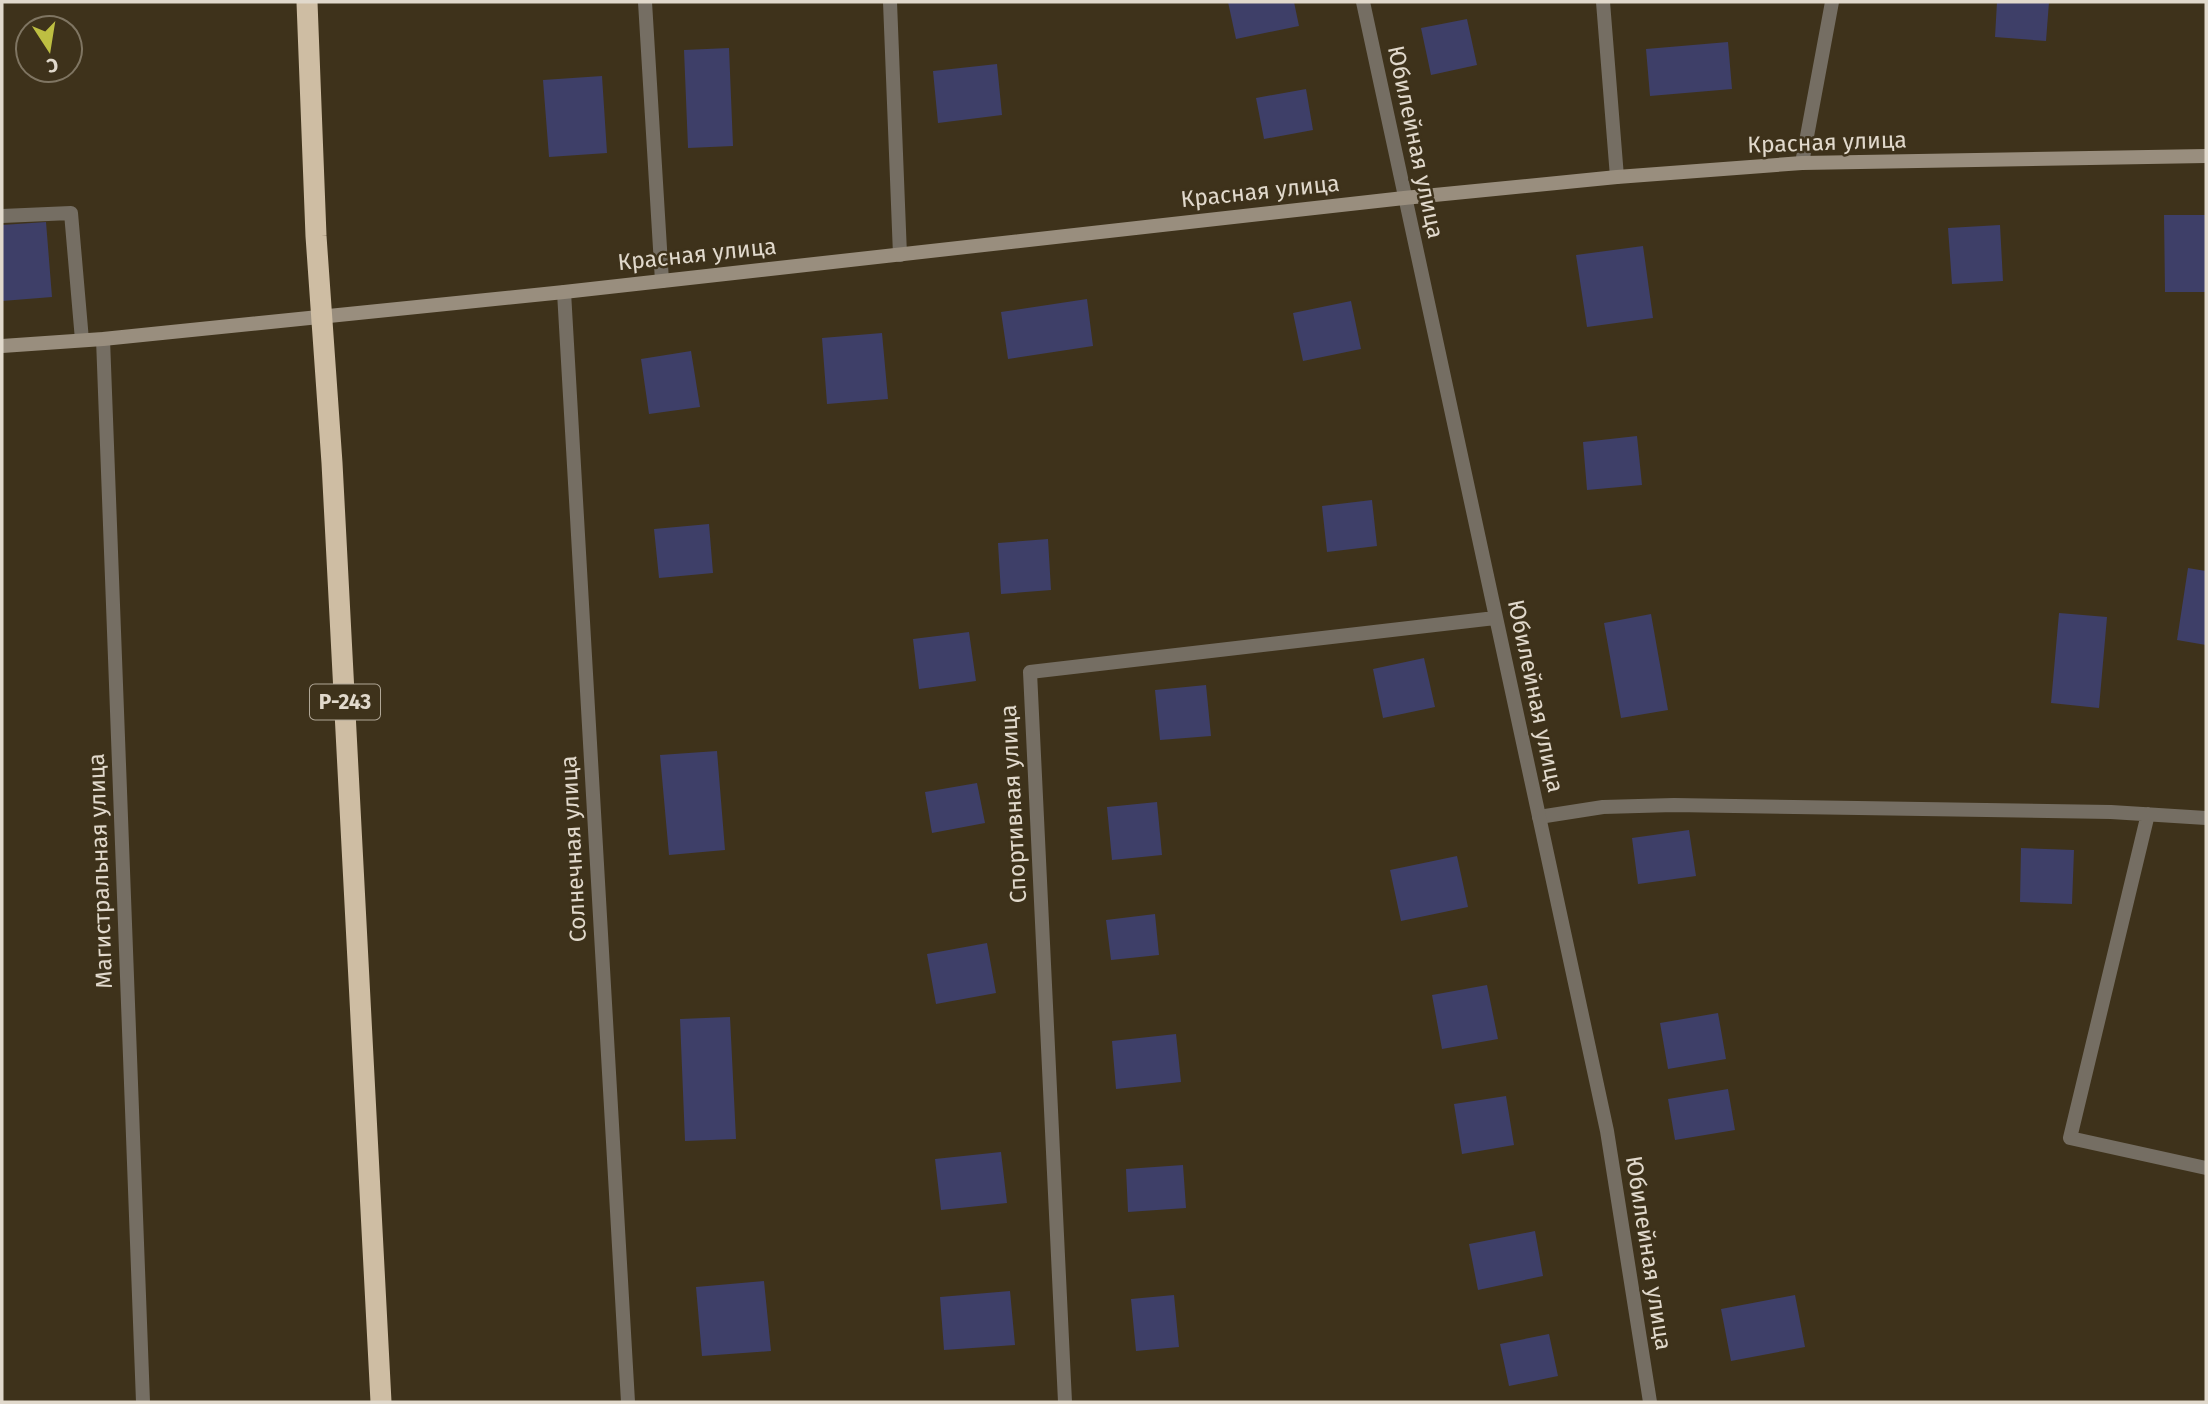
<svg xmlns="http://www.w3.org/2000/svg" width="2208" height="1404" font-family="'Fira Sans',sans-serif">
<rect width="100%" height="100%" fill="#3e321b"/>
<path fill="#3e3f68" d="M1228 2H1294L1299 26 1236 39Z
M1997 2H2049L2046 41 1995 37Z
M1467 19 1477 65 1431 75 1421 28Z
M1728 42 1732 89 1650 96 1646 49Z
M729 48 733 146 688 148 684 50Z
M997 64 1002 115 938 123 933 71Z
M602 76 607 153 549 157 543 80Z
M1306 89 1313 130 1264 139 1256 98Z
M2164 215H2206V292H2165Z
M46 222 52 297 2 301V225Z
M2000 225 2003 281 1952 284 1948 228Z
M1643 246 1653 318 1587 327 1576 255Z
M1087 299 1093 346 1008 359 1001 312Z
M1351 301 1361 349 1303 361 1293 313Z
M882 333 888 399 827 404 822 338Z
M691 351 700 407 649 414 641 359Z
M1637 436 1642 485 1587 490 1583 442Z
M1372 500 1377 546 1327 552 1322 506Z
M709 524 713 573 659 578 654 529Z
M1048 539 1051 590 1001 594 998 543Z
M2188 568 2206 571V645L2177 640Z
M2059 613 2107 617 2099 708 2051 703Z
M1651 614 1668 710 1621 718 1604 623Z
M969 632 976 681 919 689 913 639Z
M1424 658 1435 707 1383 718 1373 669Z
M1206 685 1211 736 1160 740 1155 690Z
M717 751 725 850 669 855 660 755Z
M977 783 985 823 932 833 925 792Z
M1157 802 1162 855 1112 860 1107 807Z
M1689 830 1696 876 1638 884 1632 838Z
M2021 848 2074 850 2072 904 2020 902Z
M1457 856 1468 907 1401 921 1390 870Z
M1155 914 1159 955 1111 960 1106 920Z
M987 943 996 993 936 1004 927 954Z
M1487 985 1498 1039 1442 1049 1432 995Z
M1718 1013 1726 1059 1668 1069 1660 1023Z
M730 1017 736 1139 685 1141 680 1019Z
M1176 1034 1181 1082 1116 1089 1112 1041Z
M1728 1089 1735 1130 1675 1140 1668 1099Z
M1506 1096 1514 1145 1462 1154 1454 1104Z
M1001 1152 1007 1203 941 1210 935 1159Z
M1183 1165 1186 1208 1128 1212 1126 1169Z
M1535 1231 1543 1276 1478 1290 1469 1244Z
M764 1281 771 1351 702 1356 696 1287Z
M1010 1291 1015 1345 944 1350 940 1297Z
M1174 1295 1179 1347 1136 1351 1131 1299Z
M1795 1295 1805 1347 1731 1361 1721 1309Z
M1549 1334 1558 1376 1509 1386 1500 1344Z"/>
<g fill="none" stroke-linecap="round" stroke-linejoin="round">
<path stroke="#756e63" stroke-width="14" d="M2 216 71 213 82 340
M2148 814 2070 1138 2206 1168
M1539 817 1603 807 1674 805 2111 812 2206 818"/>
<path stroke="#756e63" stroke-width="14" d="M645 2 662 281
M890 2 900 255
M1363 2 1607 1131 1650 1402
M1603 2 1617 177
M1802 163 1832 2
M564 292 628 1402
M103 339 143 1402
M1065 1402 1030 672 1495 618"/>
<path stroke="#998e7e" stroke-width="14" d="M2 346 103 339 564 292 1404 198 1617 177 1802 163 2206 156"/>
<path stroke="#cebda3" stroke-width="21" d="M307 2 316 236 332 463 381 1402"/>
</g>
<g text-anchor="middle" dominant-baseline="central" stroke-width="5" stroke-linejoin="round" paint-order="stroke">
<rect fill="#3e321b" stroke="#b0a797" stroke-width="2" x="310" y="684.5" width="70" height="35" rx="5"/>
<g font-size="21" font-weight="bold" fill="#e1d9cc">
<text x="345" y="702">Р-243</text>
</g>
<g font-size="23" fill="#e1d9cc" stroke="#3e321b">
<text transform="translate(1416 142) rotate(78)">Юбилейная улица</text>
<text transform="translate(1827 142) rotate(-2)">Красная улица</text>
<text transform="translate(1260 191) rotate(-6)">Красная улица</text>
<text transform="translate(697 254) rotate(-6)">Красная улица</text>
<text transform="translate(1536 696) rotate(78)">Юбилейная улица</text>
<text transform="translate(1013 804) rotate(-93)">Спортивная улица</text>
<text transform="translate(573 849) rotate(-93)">Солнечная улица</text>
<text transform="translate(100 871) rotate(-92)">Магистральная улица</text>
<text transform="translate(1649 1253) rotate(81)">Юбилейная улица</text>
</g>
</g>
<rect width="2208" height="1404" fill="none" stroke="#e1d9cc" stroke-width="7"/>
<g transform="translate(49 49) rotate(168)"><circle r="33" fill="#3e321b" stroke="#7f7562" stroke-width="2"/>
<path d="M0-5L12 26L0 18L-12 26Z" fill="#bebf42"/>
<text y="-10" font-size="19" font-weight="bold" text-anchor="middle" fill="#e1d9cc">С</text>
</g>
</svg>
